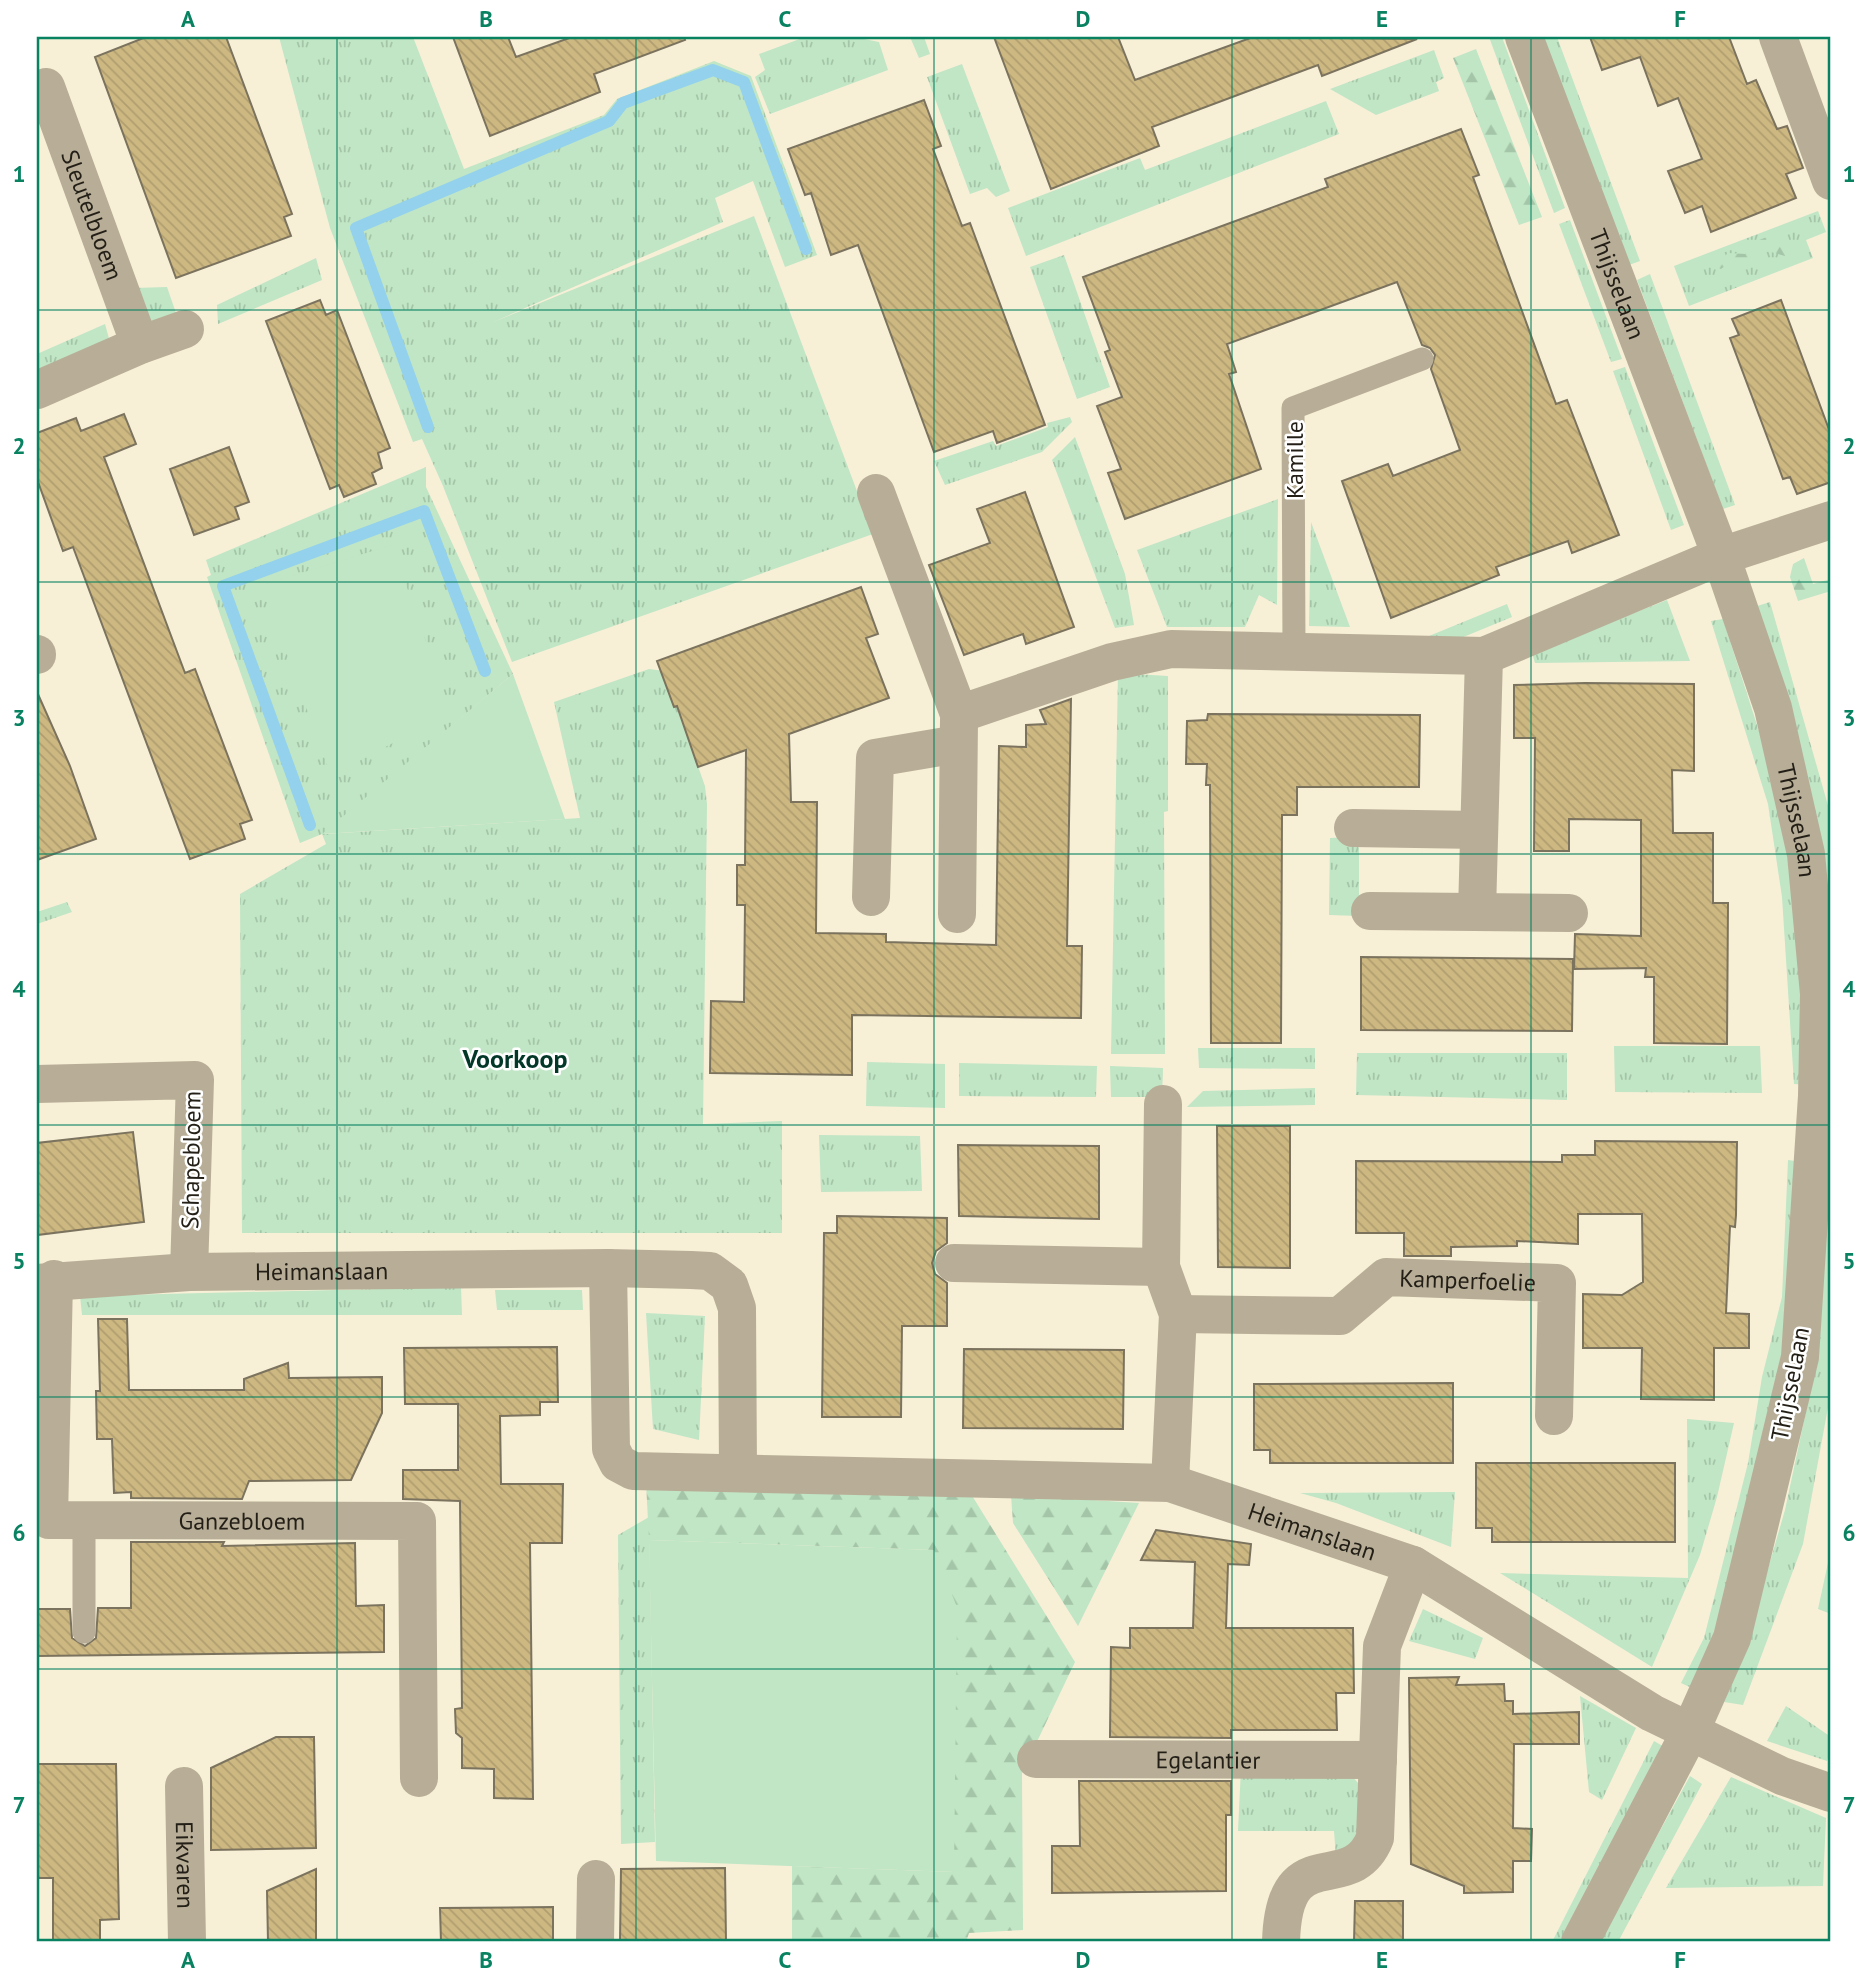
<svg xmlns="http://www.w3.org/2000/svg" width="1868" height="1979" font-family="'PT Sans',sans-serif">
<defs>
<pattern id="grass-tufts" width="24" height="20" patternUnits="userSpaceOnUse" patternTransform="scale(1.75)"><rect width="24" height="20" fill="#c0e6c5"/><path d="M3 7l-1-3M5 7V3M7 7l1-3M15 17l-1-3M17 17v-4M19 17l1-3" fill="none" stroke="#a5c5a8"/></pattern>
<pattern id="forest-firs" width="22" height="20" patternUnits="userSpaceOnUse" patternTransform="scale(1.75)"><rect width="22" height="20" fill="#c0e6c5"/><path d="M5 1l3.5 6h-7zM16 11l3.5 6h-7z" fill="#a5c5a8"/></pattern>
<pattern id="building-back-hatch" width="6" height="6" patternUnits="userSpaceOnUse" patternTransform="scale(1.75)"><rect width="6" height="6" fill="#cdb882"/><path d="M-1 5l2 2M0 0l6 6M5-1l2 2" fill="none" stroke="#b09e70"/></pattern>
</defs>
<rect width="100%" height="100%" fill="#f8efd7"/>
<path fill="url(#grass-tufts)" d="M279 37H413L464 169 604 115 617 99 714 61 751 76 817 255 785 267 753 181 715 198 723 222 491 323 754 216 873 534 512 662 443 486 422 439 413 442 330 228Z
M805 37H854L879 42 888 70 770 114 755 77 765 70 759 54Z
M910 37H924L930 54 919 58Z
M1489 37H1502L1565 208 1554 213Z
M1543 37H1557L1640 261 1629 265Z
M1434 50 1444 78 1436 82 1439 91 1376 115 1330 89Z
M962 64 1010 191 996 197 987 188 970 194 927 77Z
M1326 101 1339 134 1026 256 1008 208 1140 158 1145 170Z
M1818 211 1826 232 1806 240 1813 258 1689 306 1674 266Z
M1570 220 1622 359 1611 362 1559 224Z
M1064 255 1110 387 1077 399 1030 267Z
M316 258 322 280 218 324 217 305Z
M1650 274 1735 505 1723 509 1637 280Z
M167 287 176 313 151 327 134 288Z
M105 324 110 342 37 374V354Z
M1625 367 1684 525 1671 530 1613 371Z
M1070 417 1072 422 1042 452 945 485 934 461 993 441 996 446 1048 427 1047 423Z
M1075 437 1125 574 1134 625 1115 628 1052 460Z
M426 467V487L513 674 324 834 580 818 554 702 649 669 664 671 705 786 707 804 703 1124 782 1121V1233H242L240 894 326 844 322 834 300 843 207 577 211 575 206 560Z
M1278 499 1277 605 1259 595 1245 627H1167L1137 550Z
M1311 522 1350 627 1309 626Z
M1667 600 1690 661 1535 663 1532 653Z
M1770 602 1831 816V930L1754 607Z
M1507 604 1512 617 1461 638 1429 636Z
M1723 619 1775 781 1791 874 1808 1085 1794 1084 1782 897 1768 804 1711 621Z
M1118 673 1168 676V811L1164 812 1165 1054H1111Z
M1350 837 1356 840 1359 849V916L1329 915 1330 838Z
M67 902 72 912 37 924V912Z
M1614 1046H1760L1762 1093 1615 1092Z
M1198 1048H1315V1069L1199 1068Z
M1357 1053H1567V1100L1356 1095Z
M867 1062 945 1064V1108L866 1106Z
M959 1063 1097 1066 1096 1097 959 1096Z
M1110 1066 1163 1068 1162 1097H1111Z
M1315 1088V1105L1187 1107 1203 1091Z
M819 1135 920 1136 922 1191 821 1192Z
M1788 1160 1802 1162 1791 1358 1698 1691 1681 1683 1704 1638 1748 1463 1762 1377 1782 1297Z
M1831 1163V1391L1803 1544 1743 1705 1724 1702 1741 1662 1785 1510 1818 1355Z
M461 1287 462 1315H82L80 1296Z
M495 1290H582L583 1310H497Z
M646 1313 705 1316 699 1440 653 1429Z
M1687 1419 1734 1423 1717 1497 1700 1555 1652 1667 1500 1573 1688 1578Z
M1455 1492 1451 1547 1336 1503 1300 1493Z
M649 1517 655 1842 621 1844 618 1535Z
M1423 1609 1483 1638 1475 1659 1409 1641Z
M1580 1696 1636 1728 1602 1800 1589 1792Z
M1786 1706 1831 1737V1751L1827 1761 1767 1741Z
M1654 1741 1668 1749 1567 1942H1552Z
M1241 1768 1349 1773 1359 1784 1364 1833 1336 1858 1334 1831H1238Z
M1690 1776 1702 1784 1618 1942H1599Z
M1731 1777 1826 1818 1823 1886 1666 1888Z"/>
<path fill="url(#forest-firs)" d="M1476 49 1542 217 1519 225 1453 58Z
M1767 237 1790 247 1785 256 1760 249 1749 269 1741 268 1734 259 1721 269 1714 266 1728 253 1745 254 1751 243Z
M1804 558 1813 584 1831 579V591L1798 601 1790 577 1793 564Z
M646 1482 971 1494 1075 1662 1022 1773 1023 1930 969 1933 966 1942H792V1866L954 1872 934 1550 649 1540Z
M1011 1495 1139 1503 1078 1626 1013 1523Z"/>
<path fill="#c0e6c5" d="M392 545 451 712 331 776 262 585Z
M513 674 565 819 322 834Z
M649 1540 934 1550 957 1607 954 1872 656 1861Z
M1831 1549V1614L1818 1609Z"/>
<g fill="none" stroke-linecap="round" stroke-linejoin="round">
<path stroke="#93d1ed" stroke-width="12" d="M428 427 356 228 609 121 623 103 713 70 744 82 806 249
M310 825 223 586 424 511 485 671"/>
</g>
<path fill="url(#building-back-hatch)" stroke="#7b735e" stroke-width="2" d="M146 37H226L292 214 284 217 291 236 176 278 95 57Z
M453 37H508L516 57 572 37H684L685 40 594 74 600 92 490 136Z
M994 37H1118L1135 80 1253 37 1417 39 1322 76 1318 65 1152 127 1159 146 1051 189Z
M1590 37H1729L1747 84 1756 80 1777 129 1787 126 1803 168 1786 174 1796 198 1711 232 1702 206 1685 213 1668 171 1702 159 1678 98 1658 106 1640 57 1602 70Z
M924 100 941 146 933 149 962 226 970 223 1045 425 997 443 993 431 934 452 858 245 831 255 811 193 805 195 788 149Z
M1461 129 1479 175 1473 177 1556 404 1567 400 1619 535 1572 553 1568 541 1496 567 1499 575 1391 618 1342 481 1388 464 1393 476 1460 450 1431 369 1435 355 1430 348 1422 345 1397 282 1227 344 1236 372 1229 374 1261 469 1125 519 1108 473 1121 469 1097 406 1122 397 1105 352 1110 350 1083 277 1328 187 1325 179Z
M320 300 326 315 337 310 390 448 378 453 382 468 372 473 376 484 344 497 339 485 330 489 266 321Z
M1781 300 1831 435V482L1797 494 1790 477 1783 479 1730 338 1739 335 1732 319Z
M124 414 136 444 104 457 185 673 195 669 252 820 240 824 245 839 190 859 73 547 63 551 37 479V433L76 418 81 431Z
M229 447 249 502 235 507 239 519 194 535 170 469Z
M1025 492 1074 627 1026 644 1023 634 964 655 929 565 990 543 977 509Z
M861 587 878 634 866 638 889 698 789 734 791 802H817L816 933 886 934V942L996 945 999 746 1026 747V725L1046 724 1040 710 1071 699 1067 946H1082L1081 1018 852 1015V1075L710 1073 711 1001 744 1002 745 905H737V865H745L746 750 698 767 677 706 674 707 657 661Z
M1585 683 1694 684V771L1672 770 1673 833H1713V903H1728L1727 1044 1654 1043V977H1645L1646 968 1574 969 1575 934 1641 936V820L1569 819V851H1534L1535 738H1514V685Z
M37 692 70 766 96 839 37 860Z
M1208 714 1420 715 1419 787H1297V815H1282L1281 1043H1211L1210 785H1206L1207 764H1186L1187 721 1207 720Z
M1361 957 1573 959 1572 1031 1361 1030Z
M1217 1126H1290V1268L1218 1267Z
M133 1132 144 1222 37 1235V1143Z
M1595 1141 1737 1142 1736 1215 1735 1227 1730 1226 1726 1313 1749 1314V1348H1714V1400L1641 1399 1642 1348H1583V1294L1622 1295 1643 1282 1642 1214H1578V1244L1517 1241V1246L1451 1247V1256H1404V1233H1356V1161L1562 1162V1155H1595Z
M958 1145 1099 1146V1219L959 1216Z
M837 1216 947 1218V1243L936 1251 932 1263 935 1274 947 1283V1326H902L901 1417H822L824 1233H837Z
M98 1319H127L129 1390H244V1379L288 1363 289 1378 382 1377V1413L351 1480 249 1481 242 1499 131 1498V1492L114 1493 112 1439H97L96 1391H100Z
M557 1347 558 1402H540V1415L500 1416 501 1484H563L562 1543H530L533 1799 494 1798V1769L462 1768V1738L456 1733 455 1709 462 1708 460 1501 403 1499V1470H458V1404H405L404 1348Z
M964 1349 1124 1350 1123 1429 963 1428Z
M1453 1383V1463H1270V1450H1254V1384Z
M1476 1463H1675V1542H1492V1528H1476Z
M1156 1530 1251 1544 1249 1565 1228 1564 1226 1628H1353L1354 1693H1336L1337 1730H1231V1738L1110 1737 1111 1647 1130 1648V1628H1193L1195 1562 1141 1560Z
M131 1542H224L222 1546 355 1543 356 1606 384 1605V1652L37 1656V1609H70L72 1638 85 1646 96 1638 98 1608H131Z
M1459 1677 1456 1685 1504 1684 1505 1701H1513V1714L1579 1712V1744H1514L1513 1828 1532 1829 1531 1861H1513V1892L1464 1893V1886L1411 1864 1409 1678Z
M276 1737H314L316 1848 211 1850V1768Z
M37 1764H116L119 1919 100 1920V1942H53V1878H37Z
M1079 1781H1231V1815H1226V1891L1052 1893V1846H1080Z
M725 1868 726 1942H620L621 1869Z
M316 1869V1942H268L267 1891Z
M1355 1901H1403V1942H1354Z
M553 1907V1942H441L440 1908Z"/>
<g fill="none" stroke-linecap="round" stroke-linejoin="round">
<path stroke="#b8ae97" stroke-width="23" d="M1294 650 1293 408 1422 359
M84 1519V1632"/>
<g stroke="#b8ae97" stroke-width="38">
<path d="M1778 37 1831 181"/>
<path id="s1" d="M46 87 140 345"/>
<path d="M37 390 140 345 185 329"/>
<path d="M876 493 959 714 1112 662 1171 649 1484 656 1721 556 1831 520"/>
<path d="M37 654V655"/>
<path d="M1353 828 1479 830"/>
<path d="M871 897 875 758 958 744"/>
<path d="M1370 911 1569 913"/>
<path d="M1477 912 1484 656"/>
<path d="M957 914 959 720"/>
<path d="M37 1084 195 1080 189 1272"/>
<path d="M1163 1104 1161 1267 1178 1314 1170 1483"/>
<path d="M954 1263 1161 1267"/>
<path id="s2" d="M608 1268 611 1449 618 1463 633 1471 1170 1483 1413 1565 1652 1713 1782 1776 1831 1793"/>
<path id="s3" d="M54 1279 49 1520 417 1521 419 1778"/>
<path id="s4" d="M37 1283 189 1272 608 1268 691 1270 710 1271 729 1285 737 1308 738 1472"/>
<path id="s5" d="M1178 1314 1340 1316 1386 1277 1557 1283 1554 1416"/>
<path id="s6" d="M1036 1759 1378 1760"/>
<path id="s7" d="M184 1786 187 1942"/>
<path d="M595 1942 596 1879"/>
<path d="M1281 1942C1284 1834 1350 1900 1375 1838L1382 1646 1413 1565"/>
</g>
<path stroke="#b8ae97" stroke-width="38" id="s8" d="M1524 37 1721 556 1773 708 1806 854 1819 994 1817 1096 1800 1357 1732 1638 1690 1732 1580 1942"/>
</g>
<path fill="none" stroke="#088261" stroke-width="2" stroke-opacity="0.55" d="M337 37V1942M636 37V1942M934 37V1942M1232 37V1942M1531 37V1942M37 310H1831M37 582H1831M37 854H1831M37 1125H1831M37 1397H1831M37 1669H1831"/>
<g text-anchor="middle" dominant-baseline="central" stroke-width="5" stroke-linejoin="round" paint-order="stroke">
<g font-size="24" fill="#231f17" stroke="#fff">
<text stroke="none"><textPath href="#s1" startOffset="136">Sleutelbloem</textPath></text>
<text stroke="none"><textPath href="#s8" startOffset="264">Thijsselaan</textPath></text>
<text transform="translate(1294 460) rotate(-90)">Kamille</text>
<text stroke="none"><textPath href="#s8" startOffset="831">Thijsselaan</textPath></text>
<text transform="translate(191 1160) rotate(-89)">Schapebloem</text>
<text stroke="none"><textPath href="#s4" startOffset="285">Heimanslaan</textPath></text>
<text stroke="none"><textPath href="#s5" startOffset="304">Kamperfoelie</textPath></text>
<text transform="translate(1790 1384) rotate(-79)">Thijsselaan</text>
<text stroke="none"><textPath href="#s3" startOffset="434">Ganzebloem</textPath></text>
<text stroke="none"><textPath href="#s2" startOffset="901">Heimanslaan</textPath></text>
<text stroke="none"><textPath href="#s6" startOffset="172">Egelantier</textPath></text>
<text stroke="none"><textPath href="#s7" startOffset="79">Eikvaren</textPath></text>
</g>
<g font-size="26" font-weight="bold" fill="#033828" stroke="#fff">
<text x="515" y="1058">Voorkoop</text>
</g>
</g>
<rect width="1868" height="1979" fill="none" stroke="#ffffff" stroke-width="77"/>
<rect x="38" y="38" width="1791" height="1902" fill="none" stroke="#088261" stroke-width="2.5"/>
<g font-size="23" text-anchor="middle" font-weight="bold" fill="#088261">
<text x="188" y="27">A</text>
<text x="486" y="27">B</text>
<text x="785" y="27">C</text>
<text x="1083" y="27">D</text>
<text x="1382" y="27">E</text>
<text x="1680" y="27">F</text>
<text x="19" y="182">1</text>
<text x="1849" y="182">1</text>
<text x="19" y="454">2</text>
<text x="1849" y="454">2</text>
<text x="19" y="726">3</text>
<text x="1849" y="726">3</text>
<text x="19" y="997">4</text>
<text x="1849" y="997">4</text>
<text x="19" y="1269">5</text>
<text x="1849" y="1269">5</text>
<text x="19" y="1541">6</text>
<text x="1849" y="1541">6</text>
<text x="19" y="1813">7</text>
<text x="1849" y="1813">7</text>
<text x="188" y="1968">A</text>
<text x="486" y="1968">B</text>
<text x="785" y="1968">C</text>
<text x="1083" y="1968">D</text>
<text x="1382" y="1968">E</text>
<text x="1680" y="1968">F</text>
</g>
</svg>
